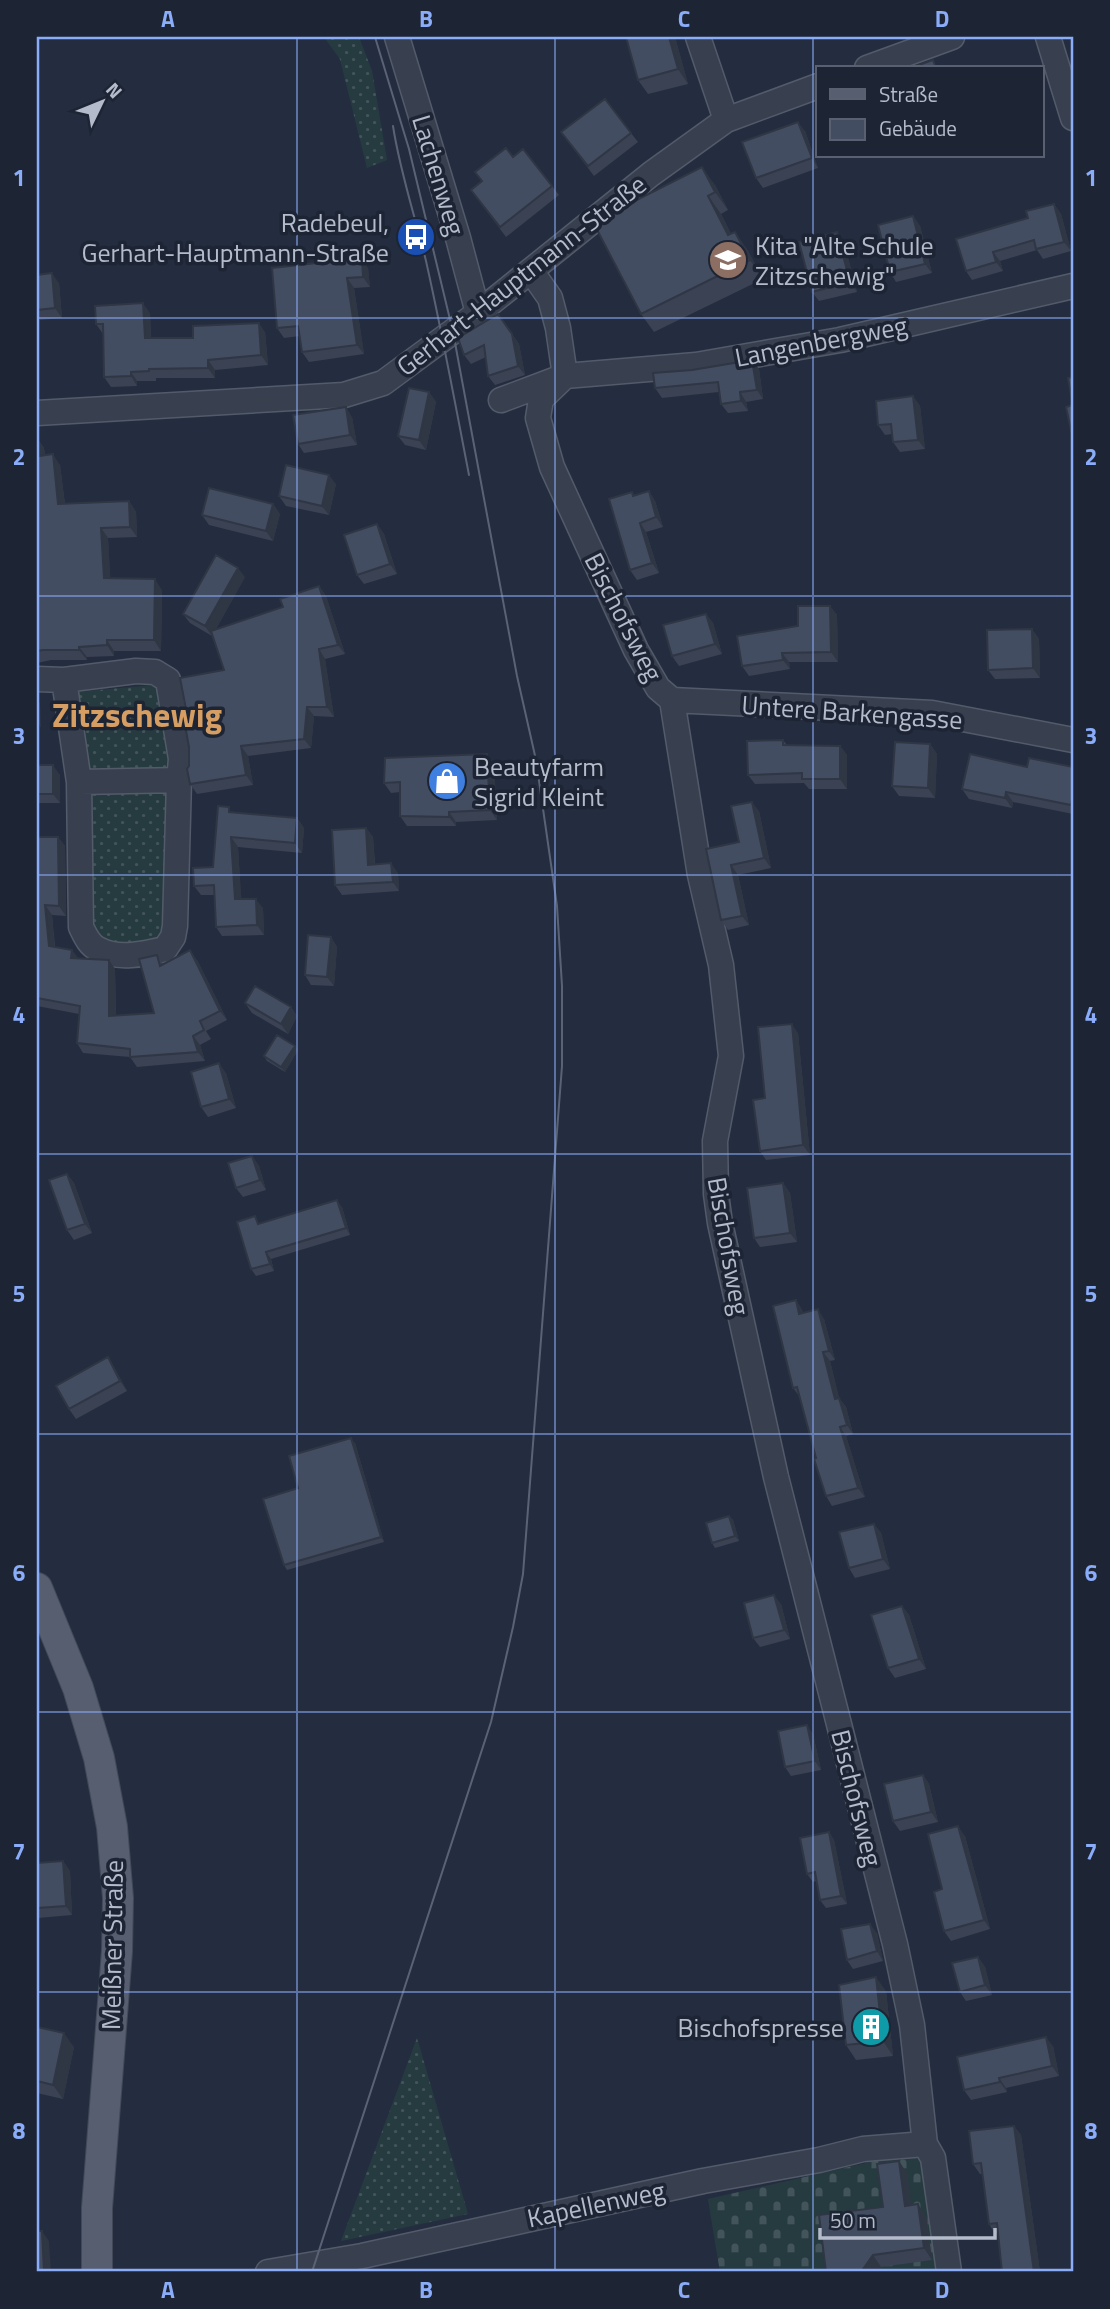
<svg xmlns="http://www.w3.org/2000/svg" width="1110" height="2309" font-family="'Titillium Web',sans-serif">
<defs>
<pattern id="grass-dots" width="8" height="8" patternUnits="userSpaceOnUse" patternTransform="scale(1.75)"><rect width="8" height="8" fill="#263b40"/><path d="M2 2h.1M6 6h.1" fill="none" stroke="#43555a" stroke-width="1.8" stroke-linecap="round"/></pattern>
<pattern id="cemetery-stones" width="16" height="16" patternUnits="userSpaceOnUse" patternTransform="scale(1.75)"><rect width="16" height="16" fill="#263b40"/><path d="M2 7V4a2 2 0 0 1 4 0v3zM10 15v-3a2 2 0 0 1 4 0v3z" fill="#43555a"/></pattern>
</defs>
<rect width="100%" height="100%" fill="#242d3f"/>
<path fill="url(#grass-dots)" d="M324 37H359L372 71 387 160 367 168 340 59Z
M154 685 162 692 173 752 166 767 87 773 76 692Z
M166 791 165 935 155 946 103 943 89 927 86 799 93 793Z
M417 2038 468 2214 341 2241Z"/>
<path fill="url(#cemetery-stones)" d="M911 2155 923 2162 936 2272H720L708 2199 879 2160Z"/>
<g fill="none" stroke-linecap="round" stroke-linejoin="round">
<defs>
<path id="minor" d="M397 37 458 238 478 313
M698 37 726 120
M1048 37 1073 118
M867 68 952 37
M531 271 550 298 558 328 565 376
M565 376 541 399 538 418 552 467 636 650 658 688 672 700 700 875 721 965 731 1056 715 1141 716 1194 720 1223 776 1477 895 1944 912 2025 925 2144 933 2158 949 2272
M501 400 565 376 696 365 840 340 1073 286
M37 413 344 395 383 383 478 313 651 174 726 120 818 86
M37 679 64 680 136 671 155 672 168 680 181 759 179 780 175 926 173 937 165 949C144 954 118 960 98 949 89 945 85 935 81 927L79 782 64 680
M672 700 932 713 1073 740
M79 782 179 780
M268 2272 362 2256 703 2181 819 2160 863 2149 925 2144"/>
<path id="major" d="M37 1588 78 1688 99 1758 112 1827 118 1898 117 1951 97 2208V2272"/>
</defs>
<use href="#minor" stroke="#535b6a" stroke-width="27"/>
<use href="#major" stroke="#414958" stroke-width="32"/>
<use href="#minor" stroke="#38404f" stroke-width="24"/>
<use href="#major" stroke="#565e6f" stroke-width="30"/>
<path stroke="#5a6376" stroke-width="2" d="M393 126C400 172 415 216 426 261 442 332 455 403 469 475
M312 2272 491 1722 513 1627 523 1574 562 1066V986L557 906 536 760 517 676 453 332 409 149 375 37"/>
</g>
<path fill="#3a4253" d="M675 37 688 84 648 94 638 80Z
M805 131 818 168 763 188 756 178Z
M561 132 631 133 638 142 594 176Z
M513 157 552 186 559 195 506 237 471 190Z
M715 185 728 210 721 214 731 234 735 232 748 251 763 279 654 332 641 314 593 222Z
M1054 204 1061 214 1071 251 1043 259 1037 250 1000 261 1003 271 972 280 966 271 1028 218Z
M913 216 920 226 932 273 896 282 890 272Z
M844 242 857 292 819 301 812 292Z
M272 268H368L370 287 354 288 364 354 309 362 302 352 300 336 284 338 277 328Z
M37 275 59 283 62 318 40 320 37 315Z
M150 313 151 338H193L265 332 268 365 215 370V378H156V381H137V386L111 387 104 377 103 334 96 324Z
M498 314 519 344 525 375 495 385 488 376 486 357 471 364 464 355Z
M759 369 763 399 746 402 748 411 728 413 721 404 719 392 662 398 655 388Z
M429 392 436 402 426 450 405 445 398 436Z
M913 396 920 406 925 449 900 452 893 442 892 434 885 435 878 425Z
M352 417 357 445 304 453 298 444Z
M37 438 44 448 45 455 60 465 65 504 129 501 136 512 137 537 108 538 110 578 162 590 161 651H114V656L87 657V660H51L37 663Z
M336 484 329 515 286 506 279 496Z
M649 491 655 501 663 527 646 532 659 573 637 580 630 570 632 492 635 496Z
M273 504 280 514 273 541 209 525 202 515Z
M377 524 384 534 397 574 364 584 357 575Z
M245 577 216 629 283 607 319 586 326 596 345 654 325 659 334 717 314 716 311 748 248 756 253 785 197 794 190 784 189 766 224 670 212 636 190 623 183 614Z
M830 606 837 615 838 662H789L790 669 749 676 742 666 798 626Z
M706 614 713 623 722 654 679 666 672 656Z
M1032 629 1039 639 1040 678 995 679 988 670Z
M783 740 787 745 840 746 847 755V789H809L804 783 755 784 748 775Z
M930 744 937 754 935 798 899 796 892 786Z
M494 764 497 820 456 822V826H407L400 816V792L391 793 384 783Z
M37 765 60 775V803H37Z
M1027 767H1073V814L1013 802 1012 808 969 799 962 789Z
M759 811 771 868 738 875 749 925 728 930 721 920 706 849 739 842Z
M233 812 297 818 304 828 302 853 238 847 241 899 263 908 264 935 222 936 216 927 214 895H201L194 886 213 867Z
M366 828 373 837 375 864 398 873 399 891 342 895 335 885Z
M37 837H58L65 846 66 916 52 915 55 947 72 950 78 959 109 960 115 969 116 1016 154 1013 157 955 163 964 197 960 227 1020 206 1031 211 1039 200 1045 205 1061 137 1067 130 1057 83 1053 77 1043 79 1014 37 1006Z
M331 937 337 947 334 986 311 985 305 975Z
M245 1003 291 1007 297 1016 288 1034 252 1013Z
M798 1033 810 1155 766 1160 760 1151 765 1098Z
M295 1046 298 1050 285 1072 267 1061 264 1056Z
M226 1073 236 1108 208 1117 201 1107Z
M252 1156 259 1166 266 1190 243 1197 236 1188Z
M67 1174 74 1183 92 1233 74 1240 67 1230Z
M783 1183 790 1193 797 1242 760 1247 754 1238Z
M342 1207 350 1235 271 1259 274 1271 256 1276 251 1269 260 1223Z
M796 1300 802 1310 803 1313 824 1319 835 1360 830 1361 839 1398 846 1407 853 1434 846 1436 865 1497 832 1506 826 1496 800 1397 793 1388Z
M114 1367 127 1391 76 1419 69 1409Z
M355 1443 384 1542 287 1570 284 1565 298 1488Z
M729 1516 733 1520 739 1541 715 1548 712 1543Z
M874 1524 881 1533 890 1569 855 1578 849 1568Z
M781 1604 790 1639 760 1647 753 1638Z
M902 1606 909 1615 926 1669 895 1678 888 1668Z
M813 1734 821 1770 791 1776 785 1767Z
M923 1775 929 1784 938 1822 900 1831 893 1821Z
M829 1832 834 1840 847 1904 826 1908 820 1900 816 1881 813 1882 807 1874Z
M965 1836 990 1929 951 1941 944 1931 942 1889Z
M63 1861 70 1871 72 1915 38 1918 37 1916V1908Z
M877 1933 883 1961 853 1969 847 1960Z
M978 1957 985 1967 992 1995 966 2001 960 1992Z
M886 1991 893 2056 856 2060 846 2045Z
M37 2027 74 2047 63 2099 37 2093Z
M1053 2046 1059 2076 1006 2088 1007 2092 971 2100 964 2090Z
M1014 2126 1021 2135 1040 2272H1002L998 2233 995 2234 989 2224 982 2174H980L973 2164Z
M907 2173 911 2205 926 2216 932 2260 881 2267 878 2272H826L883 2207Z"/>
<path fill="#2f3644" d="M669 37H675L688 84 678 69Z
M798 122 805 131 818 168 812 158Z
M702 167 715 185 728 210 715 192Z
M708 196 721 214 741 254 728 235Z
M1054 204 1061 214 1071 251 1064 242Z
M913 216 920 226 932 273 925 264Z
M735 232 748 251 763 279 750 260Z
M837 232 844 242 857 292 850 282Z
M993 252 1000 261 1003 271 996 262Z
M362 258 368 268 370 287 363 277Z
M52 273 59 283 62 318 55 308Z
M347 278 354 288 364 354 357 345Z
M143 303 150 313 151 347 145 338Z
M259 323 265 332 268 365 261 355Z
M512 334 519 344 525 375 518 366Z
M208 360 215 370V378L208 368Z
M752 360 759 369 763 399 757 390Z
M131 372 137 381V386L131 376Z
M429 392 436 402 426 450 419 440Z
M740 392 746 402 748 411 741 401Z
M913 396 920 406 925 449 918 440Z
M346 407 352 417 357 445 350 435Z
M37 438 44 448 46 466 39 456Z
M53 454 60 465 66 514 58 504Z
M329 475 336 484 329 515 322 506Z
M649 491 655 501 663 527 656 517Z
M129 501 136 512 137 537 130 527Z
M273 504 280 514 273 541 266 531Z
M640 523 646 532 659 573 652 563Z
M377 524 384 534 397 574 390 564Z
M101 528 108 538 111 589 104 578Z
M238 568 245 577 212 636 205 626Z
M155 579 162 590 161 651 154 640Z
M319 586 326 596 345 654 338 645Z
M830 606 837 615 838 662 831 652Z
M706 614 713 623 722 654 715 644Z
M1032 629 1039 639 1040 678 1033 668Z
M107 640 114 651V656L107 645Z
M79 647 87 657V660L79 650Z
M319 649 325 659 334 717 327 707Z
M782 653 789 662 790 669 783 660Z
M37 699 40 703 41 728 37 721Z
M307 707 314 716 311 748 304 739Z
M930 744 937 754 935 798 928 788Z
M241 746 248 756 253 785 246 775Z
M840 746 847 755V789L840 779Z
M487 754 494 764 497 820 490 810Z
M53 765 60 775V803L53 794Z
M1006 792 1013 802 1012 808 1005 798Z
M752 802 759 811 771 868 764 858Z
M449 812 456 822V826L449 817Z
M297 818 304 828 302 853 295 843Z
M366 828 373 837 375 874 368 865Z
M58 837 65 846 66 916 59 906Z
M231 837 238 847 242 909 235 899Z
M391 863 398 873 399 891 393 882Z
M731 865 738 875 749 925 742 916Z
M256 899 263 908 264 935 257 925Z
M45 905 52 915 55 955 49 946Z
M331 937 337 947 334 986 327 977Z
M72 950 79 959 71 958Z
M190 950 197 960 227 1020 220 1011Z
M109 960 115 969 116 1025 109 1016Z
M291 1007 297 1016 288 1034 281 1024Z
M792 1024 798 1033 810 1155 803 1145Z
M193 1036 200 1045 205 1061 198 1052Z
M295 1046 298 1050 285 1072 281 1067Z
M219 1063 226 1073 236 1108 229 1099Z
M252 1156 259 1166 266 1190 260 1180Z
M67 1174 74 1183 92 1233 85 1224Z
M783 1183 790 1193 797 1242 790 1233Z
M337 1200 342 1207 350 1235 346 1228Z
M266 1252 271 1259 274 1271 270 1264Z
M796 1300 802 1310 806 1323 799 1314Z
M818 1309 824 1319 835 1360 829 1351Z
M823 1352 830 1361 842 1409 835 1399Z
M108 1357 114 1367 127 1391 120 1381Z
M839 1398 846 1407 853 1434 847 1425Z
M840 1427 846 1436 865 1497 858 1488Z
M351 1438 355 1443 384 1542 381 1537Z
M729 1516 733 1520 739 1541 735 1536Z
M874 1524 881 1533 890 1569 883 1559Z
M774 1595 781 1604 790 1639 784 1630Z
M902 1606 909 1615 926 1669 919 1659Z
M807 1725 813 1734 821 1770 815 1761Z
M923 1775 929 1784 938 1822 931 1812Z
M958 1826 965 1836 990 1929 984 1920Z
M829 1832 834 1840 847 1904 841 1896Z
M63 1861 70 1871 72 1915 66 1906Z
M870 1924 877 1933 883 1961 877 1951Z
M978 1957 985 1967 992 1995 985 1985Z
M876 1977 886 1991 893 2056 883 2041Z
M64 2033 74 2047 63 2099 53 2085Z
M1046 2037 1053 2046 1059 2076 1052 2066Z
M999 2078 1006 2088 1007 2092 1000 2082Z
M1014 2126 1021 2135 1040 2272H1034Z
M899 2161 907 2173 913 2218 905 2206Z
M918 2204 926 2216 932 2260 924 2248Z
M42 2231 49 2241 51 2272H44Z
M873 2255 881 2267 878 2272H861Z"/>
<path fill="#434d61" stroke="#2f3644" stroke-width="2" d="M626 37H669L678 69 638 80Z
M933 60 936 68H910Z
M605 99 631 133 588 166 561 132Z
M798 122 812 158 756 178 742 142Z
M506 148 513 157 523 149 552 186 500 227 471 190 482 181 475 172Z
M702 167 715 192 708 196 728 235 735 232 750 260 641 314 593 222Z
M1054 204 1064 242 1036 249 1034 240 993 252 996 262 966 271 956 239 1028 218 1026 211Z
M913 216 925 264 890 272 878 225Z
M837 232 850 282 812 292 799 242Z
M362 258 363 277 347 278 357 345 302 352 298 326 277 328 272 268Z
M52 273 55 308 37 310V275Z
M143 303 145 338H193V326L259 323 261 355 208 360V368L149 369V371L131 372V376L104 377 103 324H96L95 306Z
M498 314 512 334 518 366 488 376 484 345 464 355 458 338Z
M752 360 757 390 740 392 741 401 721 404 718 382 655 388 653 373 692 370Z
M1073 377V435H1072L1066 407 1073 405 1068 378Z
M409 388 429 392 419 440 398 436Z
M913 396 918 440 893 442 891 424 878 425 876 401Z
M346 407 350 435 298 444 293 415Z
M37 439 39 456 53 454 58 504 129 501 130 527 101 528 104 578 155 579 154 640H107V645L79 647V650H43L37 651Z
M286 465 329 475 322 506 279 496Z
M209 488 273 504 266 531 202 515Z
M649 491 656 517 640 523 652 563 630 570 609 499 632 492 633 496Z
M377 524 390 564 357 575 344 535Z
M216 555 238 568 205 626 183 614Z
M319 586 338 645 319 649 327 707H307L304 739 241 746 246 775 190 784 187 769 189 766V747L185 725H189L180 678 224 670 211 631 283 607 280 599Z
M798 606H830L831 652 782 653 783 660 742 666 737 636 798 626Z
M706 614 715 644 672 656 663 625Z
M1032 629 1033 668 988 670 987 630Z
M783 740V745L840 746V779H802V773L748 775 747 741Z
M895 742 930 744 928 788 892 786Z
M487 754 490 810 449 812V817L400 816V782L384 783 385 758Z
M970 754 1027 767 1029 758 1073 767V795L1071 805 1006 792 1005 798 962 789Z
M37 765H53V794H37Z
M752 802 764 858 731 865 742 916 721 920 706 849 739 842 731 806Z
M218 806 229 807V812L297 818 295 843 231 837 235 899H256L257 925 216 927 214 885 194 886 193 868 213 867Z
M366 828 368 865 391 863 393 882 335 885 332 830Z
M37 837H58L59 906 45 905 49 946 72 950 71 958 109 960V1016L154 1013 139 959 157 955 160 966 190 950 220 1011 200 1021 204 1030 193 1036 198 1052 130 1057V1049L77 1043 80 1006 37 998Z
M308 935 331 937 327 977 305 975Z
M255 986 291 1007 281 1024 245 1003Z
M792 1024 803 1145 760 1151 753 1100 765 1098 758 1027Z
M277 1035 295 1046 281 1067 264 1056Z
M219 1063 229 1099 201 1107 191 1072Z
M252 1156 260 1180 236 1188 228 1163Z
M67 1174 85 1224 67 1230 49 1180Z
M783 1183 790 1233 754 1238 747 1188Z
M337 1200 346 1228 266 1252 270 1264 251 1269 237 1222 255 1216 258 1224Z
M796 1300 799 1314 818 1309 829 1351 823 1352 835 1399 839 1398 847 1425 840 1427 858 1488 826 1496 814 1459 816 1458 797 1387 793 1388 773 1306Z
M108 1357 120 1381 69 1409 56 1386Z
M351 1438 381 1537 284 1565 263 1499 298 1488 289 1456Z
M729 1516 735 1536 712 1543 706 1523Z
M874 1524 883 1559 849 1568 839 1532Z
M774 1595 784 1630 753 1638 744 1603Z
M902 1606 919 1659 888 1668 871 1615Z
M807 1725 815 1761 785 1767 778 1731Z
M923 1775 931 1812 893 1821 884 1784Z
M958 1826 984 1920 944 1931 934 1892 942 1889 928 1834Z
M829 1832 841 1896 820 1900 815 1872 807 1874 800 1838Z
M63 1861 66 1906 37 1908V1863Z
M870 1924 877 1951 847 1960 841 1929Z
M978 1957 985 1985 960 1992 952 1963Z
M876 1977 883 2041 846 2045 839 1985Z
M37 2027 64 2033 53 2085 37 2081Z
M1046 2037 1052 2066 999 2078 1000 2082 964 2090 957 2057Z
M1014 2126 1034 2272H1002L997 2223 989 2224 981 2163 973 2164 969 2131Z
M899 2161 905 2206 918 2204 924 2248 873 2255 861 2272H826L819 2215 883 2207 877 2164Z
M37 2231H42L44 2272H37Z"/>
<path fill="none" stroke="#8aacf9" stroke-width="2" stroke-opacity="0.55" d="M297 37V2272M555 37V2272M813 37V2272M37 318H1073M37 596H1073M37 875H1073M37 1154H1073M37 1434H1073M37 1712H1073M37 1992H1073"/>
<defs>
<symbol id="bus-disc" viewBox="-11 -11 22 22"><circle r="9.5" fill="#1a4fb4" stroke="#1d2534"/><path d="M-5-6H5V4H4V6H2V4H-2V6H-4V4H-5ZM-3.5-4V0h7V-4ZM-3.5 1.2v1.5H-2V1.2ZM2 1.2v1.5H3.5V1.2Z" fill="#fff"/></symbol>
<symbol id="school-disc" viewBox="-11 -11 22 22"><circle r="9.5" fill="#8d6e63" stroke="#1d2534"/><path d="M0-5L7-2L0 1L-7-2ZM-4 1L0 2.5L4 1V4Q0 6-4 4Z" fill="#fff"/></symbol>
<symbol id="shop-disc" viewBox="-11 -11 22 22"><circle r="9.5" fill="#3f7fe0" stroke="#1d2534"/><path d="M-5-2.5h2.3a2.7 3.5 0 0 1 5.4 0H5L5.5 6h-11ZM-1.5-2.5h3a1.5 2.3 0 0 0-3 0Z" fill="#fff"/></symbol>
<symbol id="building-disc" viewBox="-11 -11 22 22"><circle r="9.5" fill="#0f9aa8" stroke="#1d2534"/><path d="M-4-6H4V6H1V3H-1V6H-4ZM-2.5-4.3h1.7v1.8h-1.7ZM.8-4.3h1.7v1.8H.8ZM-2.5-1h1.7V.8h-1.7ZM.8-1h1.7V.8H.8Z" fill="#fff"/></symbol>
</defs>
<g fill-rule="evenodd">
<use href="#bus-disc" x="394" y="215" width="44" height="44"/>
<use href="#school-disc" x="706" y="238" width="44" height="44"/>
<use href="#shop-disc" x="425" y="759" width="44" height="44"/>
<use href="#building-disc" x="849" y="2005" width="44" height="44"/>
</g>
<g text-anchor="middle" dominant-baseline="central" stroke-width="7" stroke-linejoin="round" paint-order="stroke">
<g font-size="26" fill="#b4bbca" stroke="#1d2534">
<text transform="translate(439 175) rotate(73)">Lachenweg</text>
<text transform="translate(521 275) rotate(-38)">Gerhart-Hauptmann-Straße</text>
<text transform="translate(821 341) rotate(-11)">Langenbergweg</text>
<text transform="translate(624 617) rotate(63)">Bischofsweg</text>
<text transform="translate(852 712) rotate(4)">Untere Barkengasse</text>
<text transform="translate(729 1246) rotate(80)">Bischofsweg</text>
<text transform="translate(857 1798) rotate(76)">Bischofsweg</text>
<text transform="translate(112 1945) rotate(-89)">Meißner Straße</text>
<text transform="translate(596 2204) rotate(-12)">Kapellenweg</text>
</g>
<g font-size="26" fill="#b4bbca" stroke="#1d2534" text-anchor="end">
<text x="389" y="222">Radebeul,<tspan x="389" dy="30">Gerhart-Hauptmann-Straße</tspan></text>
<text x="755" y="245" text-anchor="start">Kita "Alte Schule<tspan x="755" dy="30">Zitzschewig"</tspan></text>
<text x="474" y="766" text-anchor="start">Beautyfarm<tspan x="474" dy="30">Sigrid Kleint</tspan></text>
<text x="844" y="2027">Bischofspresse</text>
</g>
<g font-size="33" font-weight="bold" fill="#d69e62" stroke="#1d2534">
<text x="137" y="715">Zitzschewig</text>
</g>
</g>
<rect width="1110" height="2309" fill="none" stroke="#1d2534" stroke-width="77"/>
<rect x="816" y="66" width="228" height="91" fill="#1d2534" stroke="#596170" stroke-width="2"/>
<rect x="830" y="89" width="35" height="10" fill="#565e6f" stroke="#596170" stroke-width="2"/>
<text x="879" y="102" font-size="21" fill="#b4bbca">Straße</text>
<rect x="830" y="119" width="35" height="21" fill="#434d61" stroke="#596170" stroke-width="2"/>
<text x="879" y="136" font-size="21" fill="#b4bbca">Gebäude</text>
<g transform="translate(102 102) rotate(47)" stroke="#1d2534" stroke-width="5" paint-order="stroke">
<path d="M0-5L12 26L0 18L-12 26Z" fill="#b4bbca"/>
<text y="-10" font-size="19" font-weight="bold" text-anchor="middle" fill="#b4bbca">N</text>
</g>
<path d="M820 2228v10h175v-10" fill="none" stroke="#b4bbca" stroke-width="3.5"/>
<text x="830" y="2228" font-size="21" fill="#b4bbca" stroke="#1d2534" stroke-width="5" paint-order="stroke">50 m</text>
<rect x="38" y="38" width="1034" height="2232" fill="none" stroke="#8aacf9" stroke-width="2.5"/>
<g font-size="23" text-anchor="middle" font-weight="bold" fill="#8aacf9">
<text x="168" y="27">A</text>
<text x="426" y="27">B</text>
<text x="684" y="27">C</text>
<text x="942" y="27">D</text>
<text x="19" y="186">1</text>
<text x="1091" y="186">1</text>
<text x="19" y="465">2</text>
<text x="1091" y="465">2</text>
<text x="19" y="744">3</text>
<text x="1091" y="744">3</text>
<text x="19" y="1023">4</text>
<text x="1091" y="1023">4</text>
<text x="19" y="1302">5</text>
<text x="1091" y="1302">5</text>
<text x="19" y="1581">6</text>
<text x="1091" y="1581">6</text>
<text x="19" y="1860">7</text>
<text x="1091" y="1860">7</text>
<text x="19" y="2139">8</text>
<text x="1091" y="2139">8</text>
<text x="168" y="2298">A</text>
<text x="426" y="2298">B</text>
<text x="684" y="2298">C</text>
<text x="942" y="2298">D</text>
</g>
</svg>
